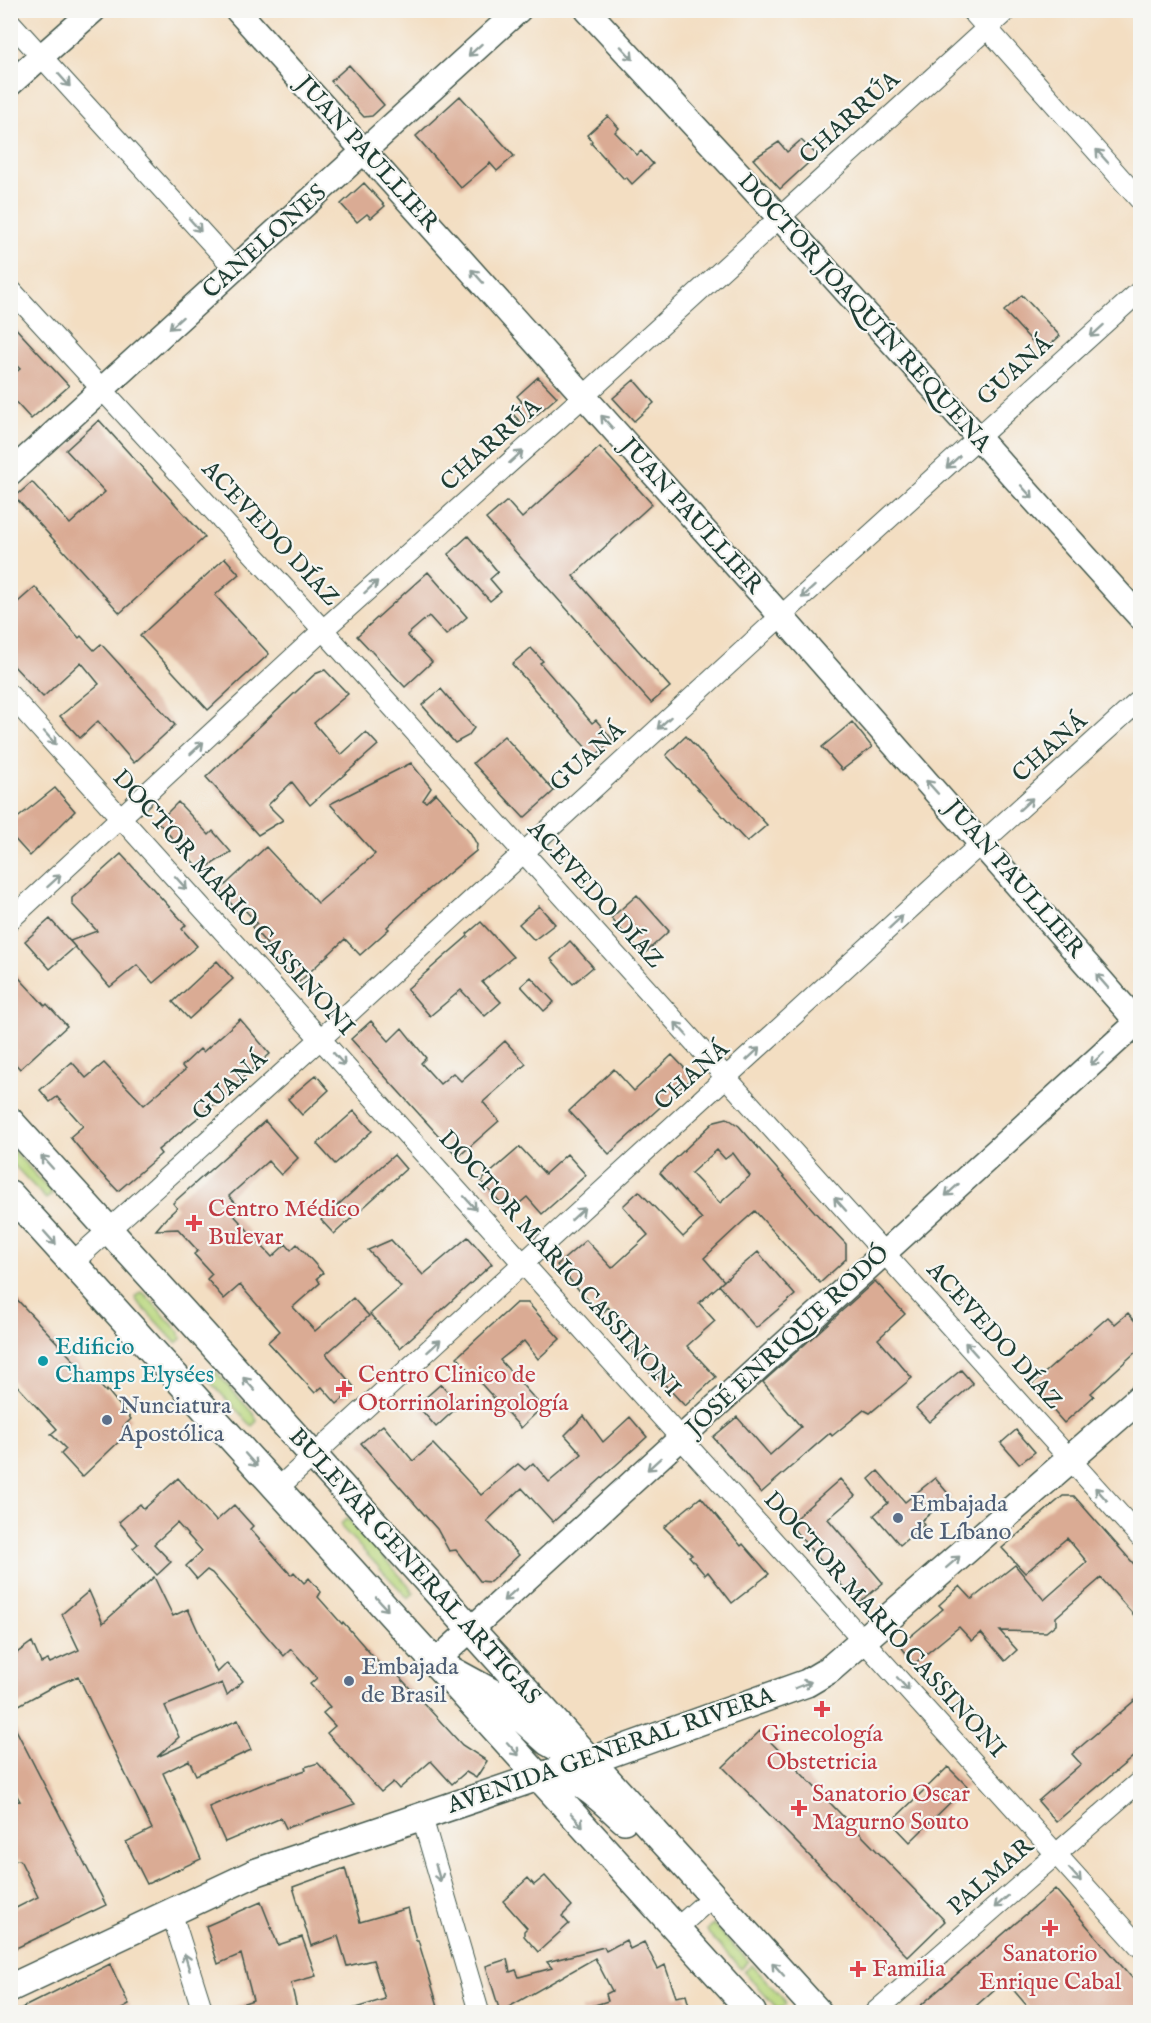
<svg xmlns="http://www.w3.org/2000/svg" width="1151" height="2023" font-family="'IM FELL English',serif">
<rect width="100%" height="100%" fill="#f6f6f2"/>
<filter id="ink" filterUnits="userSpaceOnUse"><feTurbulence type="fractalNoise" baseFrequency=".0167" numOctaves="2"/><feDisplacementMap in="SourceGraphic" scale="12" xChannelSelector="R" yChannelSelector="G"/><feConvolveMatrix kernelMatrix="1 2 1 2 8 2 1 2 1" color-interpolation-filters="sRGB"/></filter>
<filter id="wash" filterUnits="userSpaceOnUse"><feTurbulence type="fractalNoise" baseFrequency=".008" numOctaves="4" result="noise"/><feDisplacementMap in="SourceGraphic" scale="24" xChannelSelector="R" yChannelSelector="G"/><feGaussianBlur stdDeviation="1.35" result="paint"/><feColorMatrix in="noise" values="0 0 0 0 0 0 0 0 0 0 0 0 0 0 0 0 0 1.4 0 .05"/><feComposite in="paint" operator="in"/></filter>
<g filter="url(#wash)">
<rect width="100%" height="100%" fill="#f3dec2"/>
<path fill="#b9d77e" stroke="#6c8a59" stroke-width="1.5" d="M11 1148 49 1189 52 1194 46 1199 11 1162Z
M141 1292 145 1294 180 1333 179 1334 182 1338 176 1343 137 1301 135 1297Z
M212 1371 216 1372 255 1416 257 1421 252 1426 208 1380 207 1376Z
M346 1519 350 1521 412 1589 411 1590 414 1593 408 1598 342 1528 341 1524Z
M713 1925 749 1961 741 1969 709 1934 707 1930Z
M752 1965 785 2001 786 2004 780 2009 777 2008 744 1972Z"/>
<g id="blocks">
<path fill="#daab94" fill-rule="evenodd" d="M349 65 384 105 372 116 364 117 331 81Z
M460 96 514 156 497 171 490 163 461 188 416 136Z
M608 116 619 128 615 132 637 155 641 151 653 164 632 184 626 177 624 179 591 143 592 141 587 135Z
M801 140 817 155 780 189 753 159 779 142 787 152Z
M364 183 385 206 371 218 367 214 357 222 341 204Z
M1022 295 1060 336 1042 352 1004 311Z
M10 322 69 386 31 419 10 396V377L20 369 10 359Z
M538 377 557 397 524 426 511 412 522 402 517 396Z
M634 380 654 403 634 421 613 398Z
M99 420 205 537 120 613 15 497 32 482 70 524 105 492 66 450Z
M600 447 652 504 573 576 670 687 651 703 486 519 507 501 522 518Z
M468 536 498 572 490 579 501 592 490 601 448 554Z
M225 558 239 574 215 595 269 654 208 710 140 636Z
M428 572 467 617 446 635 429 616 407 635 432 662 405 687 357 636Z
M35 587 79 638 81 636 94 650 101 644 175 725 134 763 98 721 80 738 60 716 99 684 81 662 43 697 10 662V609Z
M531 648 543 661 540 663 592 723 596 720 613 740 594 757 512 664Z
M325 670 348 694 314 723 341 755 366 732 378 745 310 805 292 782 268 805 283 820 258 835 206 777 315 674Z
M441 689 474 728 468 736 455 743 422 705Z
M852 722 872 747 842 770 822 747Z
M504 736 554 791 524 818 473 763Z
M686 736 767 825 747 842 666 755Z
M411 763 431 788 423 800 426 802 436 793 470 832 477 845 476 851 416 900 387 927 389 929 360 955 345 939 297 984 268 953 272 950 252 927 257 923 243 908 238 912 220 890 266 847 318 903 375 854 330 804Z
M55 788 75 811 30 856 10 834V824Z
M178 802 209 835 213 831 231 852 201 871 158 822Z
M121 854 186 925 182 929 197 946 153 983 137 965 110 987 70 941 97 931 72 904V898Z
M637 895 669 931 643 955 611 918Z
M539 906 555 924 534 940 519 924Z
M50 919 75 947 50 969 25 941Z
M481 922 513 957 482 982 501 1002 485 1016 461 990 430 1016 407 989 468 936 467 934Z
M570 941 593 967 573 984 551 959Z
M217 961 233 979 189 1019 173 1002Z
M10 968 45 1006 47 1004 67 1026 20 1069 10 1058Z
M531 977 554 1002 544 1011 521 986Z
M240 1019 270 1054 234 1085 236 1088 217 1106 215 1104 158 1150 161 1154 118 1191 93 1165 70 1137 83 1126 57 1097 50 1102 40 1090 72 1062 86 1078 104 1063 144 1105 185 1070 182 1066 200 1049 203 1052Z
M371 1021 389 1041 402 1028 426 1058 421 1063 440 1084 453 1073 461 1081 505 1041 526 1064 483 1102 499 1121 458 1157 351 1039Z
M672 1055 693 1077 609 1154 569 1111 614 1069 634 1091Z
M316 1075 329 1090 302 1115 288 1099Z
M354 1111 372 1131 335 1164 317 1144Z
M727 1118 739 1126 829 1228 830 1227 846 1244V1259L820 1283 755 1211 737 1227 704 1258 724 1281 699 1303 715 1321 687 1346 716 1377 685 1406 654 1373 652 1375 630 1350 639 1342 608 1307 601 1315 557 1265 586 1240 612 1268 648 1235 623 1206 639 1191 683 1237 702 1219 660 1173 715 1121ZM717 1150 725 1159 733 1153 750 1176 720 1203 691 1173Z
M265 1121 298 1158 281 1175 268 1161 229 1196 238 1206 231 1212 272 1257 286 1244 291 1250 297 1244 323 1273 317 1278 320 1283 293 1307 315 1331 353 1298 369 1316 326 1354 355 1388 337 1404 322 1387 315 1393 268 1342 280 1331 240 1285 224 1299 207 1279 212 1274 194 1254 198 1251 178 1229 156 1230 167 1217 177 1208 173 1203Z
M520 1147 545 1174 567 1154 586 1175 542 1214 527 1197 509 1212 481 1181Z
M394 1155 406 1169 334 1234 321 1220Z
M468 1237 492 1264 400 1348 370 1314 401 1287 368 1250 391 1240 423 1275Z
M758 1252 795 1295 756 1328 719 1285Z
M875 1281 905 1314 878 1339 912 1378 870 1413 864 1410 832 1436 830 1433 761 1493 713 1437 737 1417 770 1455 801 1427 763 1382Z
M10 1292 93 1381 95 1380 106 1392 107 1390 131 1419 123 1427 128 1433 82 1477 61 1454 66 1449 51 1434 57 1429 10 1378Z
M516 1303H528L560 1339 538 1359 524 1341 500 1360 542 1407 521 1428 457 1357Z
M1128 1313 1140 1327V1348L1091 1393 1094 1396 1064 1423 1031 1385 1108 1317 1115 1324Z
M961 1370 973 1384 929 1422 916 1408Z
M441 1384 460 1405 436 1427 417 1405Z
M584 1416 603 1442 630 1417 647 1437 553 1522 522 1488 487 1521 519 1555 490 1582 480 1581 456 1550 449 1551 437 1529 361 1443 383 1425 413 1461 433 1444 481 1495 518 1464 525 1470 533 1463 549 1482 582 1454 565 1435Z
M1016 1430 1035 1452 1019 1464 1001 1443Z
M878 1471 905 1502 935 1478 951 1497 921 1521 924 1525 900 1545 874 1515 888 1503 869 1479Z
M178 1478 216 1521 234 1505 253 1526 250 1529 291 1575 294 1572 304 1583 309 1578 321 1592 318 1597 342 1624 343 1622 390 1676 395 1672 462 1745 487 1761 476 1778 466 1772 452 1784 431 1761 399 1789 393 1782 381 1792 327 1733 335 1726 323 1713 330 1707 310 1684 317 1678 291 1649 284 1656 212 1573 207 1570 197 1579 186 1566 202 1551 177 1523 154 1544 171 1562 157 1575 133 1548 138 1544 119 1522 140 1504 144 1509Z
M840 1479 855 1496 828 1519 883 1583 858 1604 789 1524Z
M1063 1496H1074L1140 1571V1622L1101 1578 1056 1617V1624L1046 1632 1000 1631 1017 1650 1005 1661 981 1633 972 1641 959 1627 914 1664 900 1645 943 1609 939 1605 960 1586 972 1599 1015 1565 1044 1600 1087 1562 1067 1538 1025 1573 1002 1548Z
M701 1497 741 1546 743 1544 769 1574 732 1603 708 1572 705 1575 689 1556 692 1555 664 1527Z
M154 1577 173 1616 188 1609 217 1673 227 1663 243 1681 227 1695 222 1683 165 1706 179 1737 157 1757 238 1720 251 1750 196 1775 189 1760 163 1773 201 1859 147 1884 126 1842 152 1829 78 1676 52 1687 10 1710V1658L32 1642 41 1663 48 1660 50 1663 79 1650 62 1614 89 1591 103 1623Z
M1140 1696V1751L1056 1822 1038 1801 1081 1764 1072 1754Z
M10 1718 106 1905 10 1951V1911L38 1897 20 1860 10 1861V1802L20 1801 10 1783Z
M760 1731 945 1921 908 1957 723 1767Z
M318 1763 355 1804 286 1828 281 1818 225 1842 209 1807 263 1784 306 1770 305 1767Z
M948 1767 967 1786 910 1842 891 1822Z
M345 1868 360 1922 408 1908 416 1940H418L438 2006 414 2013H352V2009L385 1999 373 1960 347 1966 338 1936 311 1946 293 1887Z
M545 1876 572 1906 562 1916 569 1924 538 1952 524 1936V1931L527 1928 503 1901 528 1878 534 1885Z
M1055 1889 1140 1987V2013H1033L1005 1980 968 2013H912Z
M261 1902 278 1945 302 1937 316 1976 291 1983 298 2013H224V2010L253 2000 241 1954 218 1964 206 1926Z
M626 1940 630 1949 644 1942 658 1969 665 1965 676 1997 686 1995 691 2013H582V2009L608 2001 606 1994 612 1991 595 1958 500 2012 486 1966 507 1959 510 1972 516 1970 519 1977 552 1968 547 1962 604 1947 606 1951Z
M110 1964 129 2005 115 2013H12Z"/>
</g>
</g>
<g filter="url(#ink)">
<use href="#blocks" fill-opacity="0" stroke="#3f5549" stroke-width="1.5"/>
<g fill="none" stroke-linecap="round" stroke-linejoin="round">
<defs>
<path id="minor" d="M971 10 1140 200
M10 22 235 269
M10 289 323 630 1140 1537
M10 695 1140 1947
M10 920 323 630 584 396 1007 10
M72 1263 338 1023 781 616 1140 291
M277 1489 963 860 1140 700
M422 1817 479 2012
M171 1911 203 2012
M677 1928 712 1897
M875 2012 1140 1781"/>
<path id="tertiary" d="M237 10 781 616 1140 1025
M587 10 779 217 1140 617
M10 84 94 10
M10 473 519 10
M435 1662 1140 1020"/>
<path id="secondary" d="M10 1121 818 2012
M10 1194 752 2012
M449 1669 493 1693 548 1742 571 1755
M545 1775C575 1771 603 1801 624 1820
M10 1988 257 1872 538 1777 589 1761 807 1683 829 1670 1140 1398"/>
</defs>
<use href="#minor" stroke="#3f5549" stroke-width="22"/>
<use href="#tertiary" stroke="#3f5549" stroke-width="27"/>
<use href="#secondary" stroke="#3f5549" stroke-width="30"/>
<use href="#minor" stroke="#fff" stroke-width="20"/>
<use href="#tertiary" stroke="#fff" stroke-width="24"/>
<use href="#secondary" stroke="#fff" stroke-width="27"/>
</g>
<defs><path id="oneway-shaft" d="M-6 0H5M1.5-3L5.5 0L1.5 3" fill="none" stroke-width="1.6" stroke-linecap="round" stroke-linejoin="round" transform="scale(1.5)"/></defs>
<g stroke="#8f9e9a">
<use href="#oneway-shaft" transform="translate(475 50) rotate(138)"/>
<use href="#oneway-shaft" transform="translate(627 53) rotate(47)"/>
<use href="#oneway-shaft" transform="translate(64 80) rotate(48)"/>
<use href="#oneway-shaft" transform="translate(1102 156) rotate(-132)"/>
<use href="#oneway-shaft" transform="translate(195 225) rotate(48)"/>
<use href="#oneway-shaft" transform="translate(477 276) rotate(-132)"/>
<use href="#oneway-shaft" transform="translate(176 323) rotate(138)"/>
<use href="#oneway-shaft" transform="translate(1097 331) rotate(138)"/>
<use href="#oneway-shaft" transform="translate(607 422) rotate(-132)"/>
<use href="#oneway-shaft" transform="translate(516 457) rotate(-42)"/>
<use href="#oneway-shaft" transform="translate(953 462) rotate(138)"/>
<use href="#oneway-shaft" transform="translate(1027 492) rotate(48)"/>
<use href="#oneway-shaft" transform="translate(371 587) rotate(-42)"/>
<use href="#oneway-shaft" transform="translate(808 592) rotate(138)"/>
<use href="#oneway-shaft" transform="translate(664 723) rotate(138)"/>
<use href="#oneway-shaft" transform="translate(50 738) rotate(48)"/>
<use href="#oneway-shaft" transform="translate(197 748) rotate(-43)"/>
<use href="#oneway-shaft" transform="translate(932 787) rotate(-132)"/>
<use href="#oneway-shaft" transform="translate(1026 804) rotate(-42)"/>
<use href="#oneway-shaft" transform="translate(54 881) rotate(-42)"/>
<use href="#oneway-shaft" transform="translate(181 883) rotate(48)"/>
<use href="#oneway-shaft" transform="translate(896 922) rotate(-43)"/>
<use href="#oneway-shaft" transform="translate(1102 981) rotate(-131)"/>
<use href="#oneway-shaft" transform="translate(681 1029) rotate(-132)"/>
<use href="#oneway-shaft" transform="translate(753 1054) rotate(-43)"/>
<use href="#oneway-shaft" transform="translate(339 1059) rotate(48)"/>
<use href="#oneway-shaft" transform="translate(1097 1059) rotate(138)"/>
<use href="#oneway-shaft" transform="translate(47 1162) rotate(-132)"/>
<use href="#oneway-shaft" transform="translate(952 1190) rotate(138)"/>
<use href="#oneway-shaft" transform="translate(470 1203) rotate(48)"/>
<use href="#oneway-shaft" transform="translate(840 1204) rotate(-132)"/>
<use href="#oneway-shaft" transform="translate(578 1214) rotate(-43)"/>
<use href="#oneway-shaft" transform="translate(50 1238) rotate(48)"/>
<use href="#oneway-shaft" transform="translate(434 1346) rotate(-42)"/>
<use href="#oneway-shaft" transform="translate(971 1349) rotate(-132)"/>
<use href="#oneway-shaft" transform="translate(249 1384) rotate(-132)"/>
<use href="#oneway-shaft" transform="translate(251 1460) rotate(48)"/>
<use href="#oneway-shaft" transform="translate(654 1464) rotate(138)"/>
<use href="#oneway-shaft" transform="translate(1101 1494) rotate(-132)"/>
<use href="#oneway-shaft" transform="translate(953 1562) rotate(-41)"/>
<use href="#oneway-shaft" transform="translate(510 1595) rotate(138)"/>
<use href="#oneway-shaft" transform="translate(382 1604) rotate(48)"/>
<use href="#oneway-shaft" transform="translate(903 1684) rotate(48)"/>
<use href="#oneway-shaft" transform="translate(803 1685) rotate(-22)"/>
<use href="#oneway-shaft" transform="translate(513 1749) rotate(48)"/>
<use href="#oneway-shaft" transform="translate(577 1820) rotate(48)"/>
<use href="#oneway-shaft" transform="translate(438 1873) rotate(74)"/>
<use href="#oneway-shaft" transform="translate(1075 1875) rotate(48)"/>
<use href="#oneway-shaft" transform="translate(1001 1902) rotate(139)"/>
<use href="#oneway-shaft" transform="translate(187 1962) rotate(-107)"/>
<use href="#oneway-shaft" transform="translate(778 1969) rotate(-132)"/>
</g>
</g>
<g fill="#e0444e" stroke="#f6f6f2" stroke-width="2">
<path d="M191 1214h6v6h6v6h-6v6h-6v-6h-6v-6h6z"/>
<path d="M341 1380h6v6h6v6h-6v6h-6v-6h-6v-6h6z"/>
<path d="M819 1700h6v6h6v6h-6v6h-6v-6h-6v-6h6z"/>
<path d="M796 1799h6v6h6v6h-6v6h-6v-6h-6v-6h6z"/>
<path d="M1047 1919h6v6h6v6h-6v6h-6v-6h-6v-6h6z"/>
<path d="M855 1960h6v6h6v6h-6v6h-6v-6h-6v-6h6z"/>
</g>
<circle fill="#0f9aa8" stroke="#f6f6f2" stroke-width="2" cx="43" cy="1361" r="6"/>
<g fill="#5c6f8a" stroke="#f6f6f2" stroke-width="2">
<circle cx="107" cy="1420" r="6"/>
<circle cx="898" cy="1518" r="6"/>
<circle cx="349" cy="1681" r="6"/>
</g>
<g text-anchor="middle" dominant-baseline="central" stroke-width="4.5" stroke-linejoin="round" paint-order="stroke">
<g font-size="24" fill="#1f3d34" stroke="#f6f6f2">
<text transform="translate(850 118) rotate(-42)">CHARRÚA</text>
<text transform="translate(367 154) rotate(48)">JUAN PAULLIER</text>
<text transform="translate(265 242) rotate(-42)">CANELONES</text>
<text transform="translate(864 313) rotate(48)">DOCTOR JOAQUÍN REQUENA</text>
<text transform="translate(1015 371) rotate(-42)">GUANÁ</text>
<text transform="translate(491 445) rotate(-42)">CHARRÚA</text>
<text transform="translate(691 516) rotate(48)">JUAN PAULLIER</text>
<text transform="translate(270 534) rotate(47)">ACEVEDO DÍAZ</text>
<text transform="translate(1050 748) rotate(-42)">CHANÁ</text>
<text transform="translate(588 757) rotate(-42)">GUANÁ</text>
<text transform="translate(1014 879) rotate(49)">JUAN PAULLIER</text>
<text transform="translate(595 895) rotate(48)">ACEVEDO DÍAZ</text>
<text transform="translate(233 903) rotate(48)">DOCTOR MARIO CASSINONI</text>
<text transform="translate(692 1076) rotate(-42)">CHANÁ</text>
<text transform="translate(230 1086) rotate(-42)">GUANÁ</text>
<text transform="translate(559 1264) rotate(48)">DOCTOR MARIO CASSINONI</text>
<text transform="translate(994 1336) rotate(48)">ACEVEDO DÍAZ</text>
<text transform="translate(788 1341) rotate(-43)">JOSÉ ENRIQUE RODÓ</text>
<text transform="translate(414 1567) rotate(48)">BULEVAR GENERAL ARTIGAS</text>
<text transform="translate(884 1625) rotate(48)">DOCTOR MARIO CASSINONI</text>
<text transform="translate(611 1751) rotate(-19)">AVENIDA GENERAL RIVERA</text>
<text transform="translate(991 1877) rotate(-41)">PALMAR</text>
</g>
<g font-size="24" fill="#be3a42" stroke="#f6f6f2" text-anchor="start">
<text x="208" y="1209">Centro Médico<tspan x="208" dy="28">Bulevar</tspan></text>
<text x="358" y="1375">Centro Clinico de<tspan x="358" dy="28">Otorrinolaringología</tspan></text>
<text x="822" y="1734" text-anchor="middle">Ginecología<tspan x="822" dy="28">Obstetricia</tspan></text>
<text x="812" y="1794">Sanatorio Oscar<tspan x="812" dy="28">Magurno Souto</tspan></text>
<text x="1050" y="1954" text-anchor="middle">Sanatorio<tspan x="1050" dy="28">Enrique Cabal</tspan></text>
<text x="872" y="1969">Familia</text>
</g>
<g font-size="24" fill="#0d838f" stroke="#f6f6f2" text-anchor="start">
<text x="55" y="1347">Edificio<tspan x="55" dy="28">Champs Elysées</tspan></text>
</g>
<g font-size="24" fill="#4e5e75" stroke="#f6f6f2" text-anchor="start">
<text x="119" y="1406">Nunciatura<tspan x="119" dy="28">Apostólica</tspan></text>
<text x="910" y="1504">Embajada<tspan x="910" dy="28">de Líbano</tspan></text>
<text x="361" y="1667">Embajada<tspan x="361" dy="28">de Brasil</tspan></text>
</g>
</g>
<rect width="1151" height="2023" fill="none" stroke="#f6f6f2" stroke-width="36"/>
</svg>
